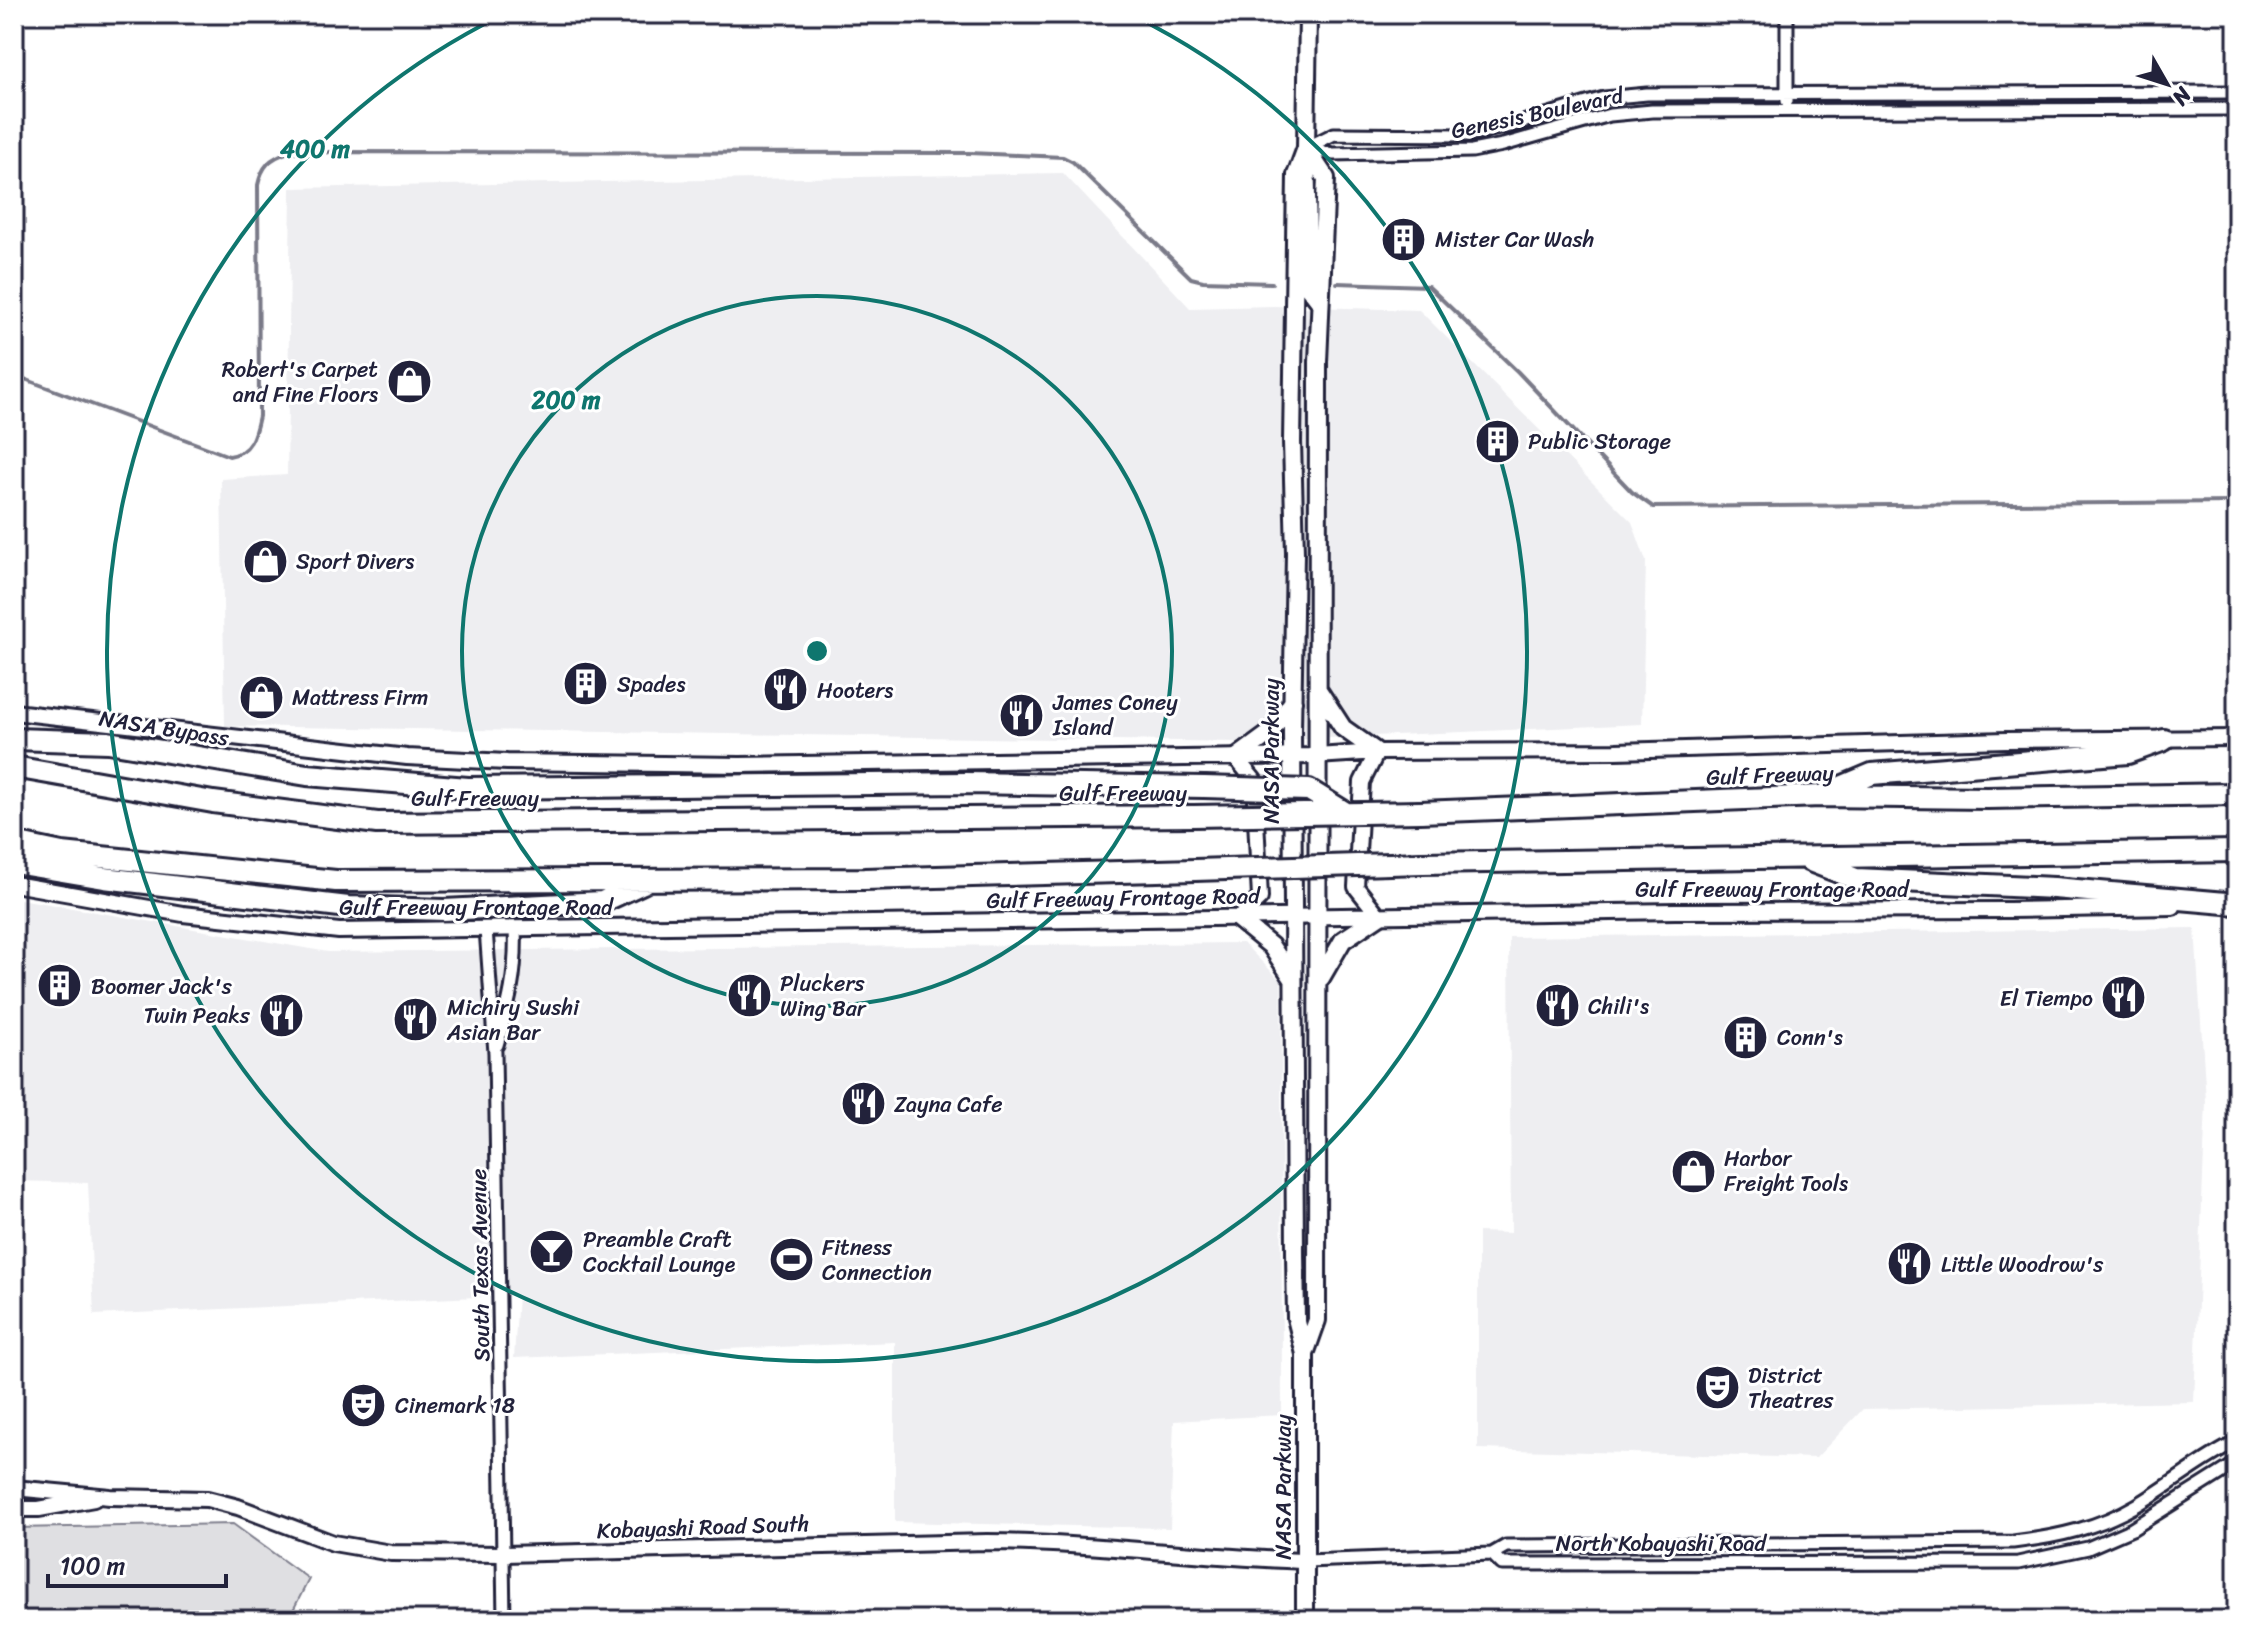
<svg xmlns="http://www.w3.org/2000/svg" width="2251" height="1634" font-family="Sriracha,sans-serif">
<rect width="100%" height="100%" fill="#fff"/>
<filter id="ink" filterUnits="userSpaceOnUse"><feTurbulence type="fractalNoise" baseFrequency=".0125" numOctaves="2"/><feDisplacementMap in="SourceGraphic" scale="16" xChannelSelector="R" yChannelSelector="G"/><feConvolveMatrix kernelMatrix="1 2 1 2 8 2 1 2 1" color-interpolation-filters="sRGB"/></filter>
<g filter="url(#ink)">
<path fill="#eeeef1" d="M1063 173 1190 308 1274 306 1419 310 1632 522 1646 561 1642 724 1239 742 225 726 221 479 287 475 291 188Z
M14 898 328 952 1243 943 1281 981 1282 1415 1174 1421 1170 1528 895 1522V1342L514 1358 518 1295 94 1315 88 1183 14 1181Z
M2195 928 2206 1101 2194 1402 1863 1409 1816 1458 1478 1449V1232L1511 1233 1509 937Z"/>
<path fill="#dfdfe2" stroke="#80808e" stroke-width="2" d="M233 1524 309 1579 288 1620H14V1528Z"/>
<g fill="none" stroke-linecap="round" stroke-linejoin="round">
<path stroke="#7a7a88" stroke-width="4" d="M1337 283 1428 286 1518 372 1632 492 1653 507 2237 502
M14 375 229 456C251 453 255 435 259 416L258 185C262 166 270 158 289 152L969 153 1063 157 1073 162 1191 278 1203 281 1272 283"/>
<defs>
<path id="street" d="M1787 101V14
M1306 148 1334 134 1467 135 1509 126 1604 98 1647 94 2237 92
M1306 148 1333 154 1472 151 1503 145 1610 115 1652 111 2237 109
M486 929 495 1053 504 1620
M497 1045C509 1004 517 973 515 929
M1492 1554 1502 1564 2018 1563 2088 1548 2132 1529 2237 1463
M1306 1561 1492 1554 1506 1546 2013 1542C2057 1537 2098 1528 2137 1505 2171 1485 2201 1459 2237 1442"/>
<path id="secondary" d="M14 712 407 757 507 762 740 765 1317 756 1377 752 1616 751 2006 740 2237 738
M1377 752 1362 782 1356 887 1379 916
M1236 758 1254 780 1260 898 1238 919
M14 884 183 914 339 931 1675 911 2009 910 2173 907
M14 1488 110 1497 207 1499 238 1507 333 1543 391 1553 504 1554 987 1542C1094 1543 1199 1557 1306 1561
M14 1509H39L94 1499"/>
<path id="primary" d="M1308 14 1306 148 1309 288 1319 301
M1319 691 1343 728 1377 752
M1236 758 1270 733 1293 701
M1238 919 1271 946 1293 979
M1321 978 1343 940 1379 916
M1305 1354 1317 1320 1318 362 1326 178 1306 148
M1305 1620V1354L1296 1318 1295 1253 1292 730 1295 553 1292 442 1296 175 1306 148"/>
<path id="highway" d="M14 739 108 742 307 775 468 788 966 783 1204 787
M14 767 213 802 377 823 1194 816
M1827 793 1872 774 2128 753 2164 740
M1420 812 1820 796 1987 798 2237 794
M14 843 62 853 336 881 864 879 1195 870
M1810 861 1856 879 2054 888 2237 904
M14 863 104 878 348 907 444 910 602 902 643 883
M1422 863 2237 851"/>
</defs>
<use href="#street" stroke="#22223b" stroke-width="17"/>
<use href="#secondary" stroke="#22223b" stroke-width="20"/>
<use href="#primary" stroke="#22223b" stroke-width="22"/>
<use href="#highway" stroke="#22223b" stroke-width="26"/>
<use href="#street" stroke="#fff" stroke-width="11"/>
<use href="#secondary" stroke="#fff" stroke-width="14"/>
<use href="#primary" stroke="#fff" stroke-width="16"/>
<use href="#highway" stroke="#fff" stroke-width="20"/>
<defs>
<path id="highway-bridge" d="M1204 787 1309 790 1346 813
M1194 816 1420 812
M1195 870 1422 863"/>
</defs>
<use href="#highway-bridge" stroke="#22223b" stroke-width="26" stroke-linecap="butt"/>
<use href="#highway-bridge" stroke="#fff" stroke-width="20"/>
</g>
</g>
<g fill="none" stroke="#0f766e" stroke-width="4">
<circle cx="817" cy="651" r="355"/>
<path d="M1134 16A710 710 0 1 1 500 16"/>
</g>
<defs>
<symbol id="building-disc" viewBox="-11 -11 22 22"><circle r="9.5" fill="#22223b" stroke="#fff"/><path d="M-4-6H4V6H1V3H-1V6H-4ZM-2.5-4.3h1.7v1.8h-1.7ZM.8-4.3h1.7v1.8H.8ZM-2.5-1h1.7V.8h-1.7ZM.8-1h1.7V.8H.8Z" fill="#fff"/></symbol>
<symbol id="shop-disc" viewBox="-11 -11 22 22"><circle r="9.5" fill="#22223b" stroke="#fff"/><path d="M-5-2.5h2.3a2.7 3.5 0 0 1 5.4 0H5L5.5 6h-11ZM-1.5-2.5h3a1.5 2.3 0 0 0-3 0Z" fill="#fff"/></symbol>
<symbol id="restaurant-disc" viewBox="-11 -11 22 22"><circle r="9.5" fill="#22223b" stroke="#fff"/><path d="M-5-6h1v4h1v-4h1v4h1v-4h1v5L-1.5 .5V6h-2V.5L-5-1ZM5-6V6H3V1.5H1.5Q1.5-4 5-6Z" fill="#fff"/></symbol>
<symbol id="bar-disc" viewBox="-11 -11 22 22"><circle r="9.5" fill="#22223b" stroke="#fff"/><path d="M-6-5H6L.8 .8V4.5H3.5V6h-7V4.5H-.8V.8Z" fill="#fff"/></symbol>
<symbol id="stadium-disc" viewBox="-11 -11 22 22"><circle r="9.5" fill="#22223b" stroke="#fff"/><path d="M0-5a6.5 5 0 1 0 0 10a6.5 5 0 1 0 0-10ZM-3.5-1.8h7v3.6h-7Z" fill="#fff"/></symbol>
<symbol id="theatre-disc" viewBox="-11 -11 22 22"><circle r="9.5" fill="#22223b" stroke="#fff"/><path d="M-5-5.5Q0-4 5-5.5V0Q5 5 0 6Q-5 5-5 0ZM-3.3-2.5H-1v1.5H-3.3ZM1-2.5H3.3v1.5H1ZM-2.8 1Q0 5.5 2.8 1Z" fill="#fff"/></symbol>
</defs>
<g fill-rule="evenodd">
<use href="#building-disc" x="1378" y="214" width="51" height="51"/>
<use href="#shop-disc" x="384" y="356" width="51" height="51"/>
<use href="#building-disc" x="1472" y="416" width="51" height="51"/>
<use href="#shop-disc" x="240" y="536" width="51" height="51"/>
<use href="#building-disc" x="560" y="658" width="51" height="51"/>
<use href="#restaurant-disc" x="760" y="664" width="51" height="51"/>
<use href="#shop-disc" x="236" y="672" width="51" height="51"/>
<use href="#restaurant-disc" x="996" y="690" width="51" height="51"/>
<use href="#building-disc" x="34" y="960" width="51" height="51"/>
<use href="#restaurant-disc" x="724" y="970" width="51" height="51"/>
<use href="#restaurant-disc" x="2098" y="972" width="51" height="51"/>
<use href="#restaurant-disc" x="1532" y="980" width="51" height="51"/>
<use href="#restaurant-disc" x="256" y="990" width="51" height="51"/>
<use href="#restaurant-disc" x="390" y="994" width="51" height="51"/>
<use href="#building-disc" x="1720" y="1012" width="51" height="51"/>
<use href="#restaurant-disc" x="838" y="1078" width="51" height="51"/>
<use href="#shop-disc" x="1668" y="1146" width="51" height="51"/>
<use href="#bar-disc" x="526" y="1226" width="51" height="51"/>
<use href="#stadium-disc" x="766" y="1234" width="51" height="51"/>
<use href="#restaurant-disc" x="1884" y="1238" width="51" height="51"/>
<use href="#theatre-disc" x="1692" y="1362" width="51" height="51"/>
<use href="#theatre-disc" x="338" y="1380" width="51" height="51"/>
</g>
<g text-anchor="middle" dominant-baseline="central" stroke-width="6" stroke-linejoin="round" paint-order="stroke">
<g font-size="22" fill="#22223b" stroke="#fff">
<text transform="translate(1537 113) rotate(-12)">Genesis Boulevard</text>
<text transform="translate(164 728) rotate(9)">NASA Bypass</text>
<text transform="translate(1271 751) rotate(-90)">NASA Parkway</text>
<text transform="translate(1770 775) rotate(-2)">Gulf Freeway</text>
<text x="1123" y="793">Gulf Freeway</text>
<text x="475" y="798">Gulf Freeway</text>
<text x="1772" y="889">Gulf Freeway Frontage Road</text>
<text transform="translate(1123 898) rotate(-1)">Gulf Freeway Frontage Road</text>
<text x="476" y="907">Gulf Freeway Frontage Road</text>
<text transform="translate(480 1265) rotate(-91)">South Texas Avenue</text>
<text transform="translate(1283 1487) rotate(-90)">NASA Parkway</text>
<text transform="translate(703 1527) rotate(-2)">Kobayashi Road South</text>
<text x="1661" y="1543">North Kobayashi Road</text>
</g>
<g font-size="22" fill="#22223b" stroke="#fff" text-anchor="start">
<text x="1435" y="239">Mister Car Wash</text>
<text x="378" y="369" text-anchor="end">Robert's Carpet<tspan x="378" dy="25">and Fine Floors</tspan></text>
<text x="1528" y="441">Public Storage</text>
<text x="296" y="561">Sport Divers</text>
<text x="617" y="684">Spades</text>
<text x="817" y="690">Hooters</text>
<text x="292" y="697">Mattress Firm</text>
<text x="1053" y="702">James Coney<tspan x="1053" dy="25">Island</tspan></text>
<text x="780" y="983">Pluckers<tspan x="780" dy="25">Wing Bar</tspan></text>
<text x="91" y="986">Boomer Jack's</text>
<text x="2093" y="998" text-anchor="end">El Tiempo</text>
<text x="1588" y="1006">Chili's</text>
<text x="447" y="1007">Michiry Sushi<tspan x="447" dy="25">Asian Bar</tspan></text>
<text x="250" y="1015" text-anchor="end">Twin Peaks</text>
<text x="1777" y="1037">Conn's</text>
<text x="894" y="1104">Zayna Cafe</text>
<text x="1724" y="1158">Harbor<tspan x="1724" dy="25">Freight Tools</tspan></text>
<text x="583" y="1239">Preamble Craft<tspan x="583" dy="25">Cocktail Lounge</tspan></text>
<text x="822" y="1247">Fitness<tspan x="822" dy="25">Connection</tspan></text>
<text x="1941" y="1264">Little Woodrow's</text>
<text x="1748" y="1375">District<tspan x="1748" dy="25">Theatres</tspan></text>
<text x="395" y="1405">Cinemark 18</text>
</g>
</g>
<circle cx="817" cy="651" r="12" fill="#0f766e" stroke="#fff" stroke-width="4"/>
<g font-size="24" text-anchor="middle" font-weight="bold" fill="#0f766e" stroke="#fff" stroke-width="6" stroke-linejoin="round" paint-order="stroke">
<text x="315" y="157">400 m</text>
<text x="566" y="408">200 m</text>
</g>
<rect width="2251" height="1634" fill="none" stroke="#fff" stroke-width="48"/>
<rect x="24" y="24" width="2203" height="1586" fill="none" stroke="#22223b" stroke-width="3" filter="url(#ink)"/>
<g transform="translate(2167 84) rotate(129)" stroke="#ffffff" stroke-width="6" paint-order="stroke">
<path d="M0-6L14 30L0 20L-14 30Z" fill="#22223b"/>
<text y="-12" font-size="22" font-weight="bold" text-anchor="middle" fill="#22223b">N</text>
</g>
<path d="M48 1574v12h178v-12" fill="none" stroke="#22223b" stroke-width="4"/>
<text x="60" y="1574" font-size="24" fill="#22223b" stroke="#ffffff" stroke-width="6" paint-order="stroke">100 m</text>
</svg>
